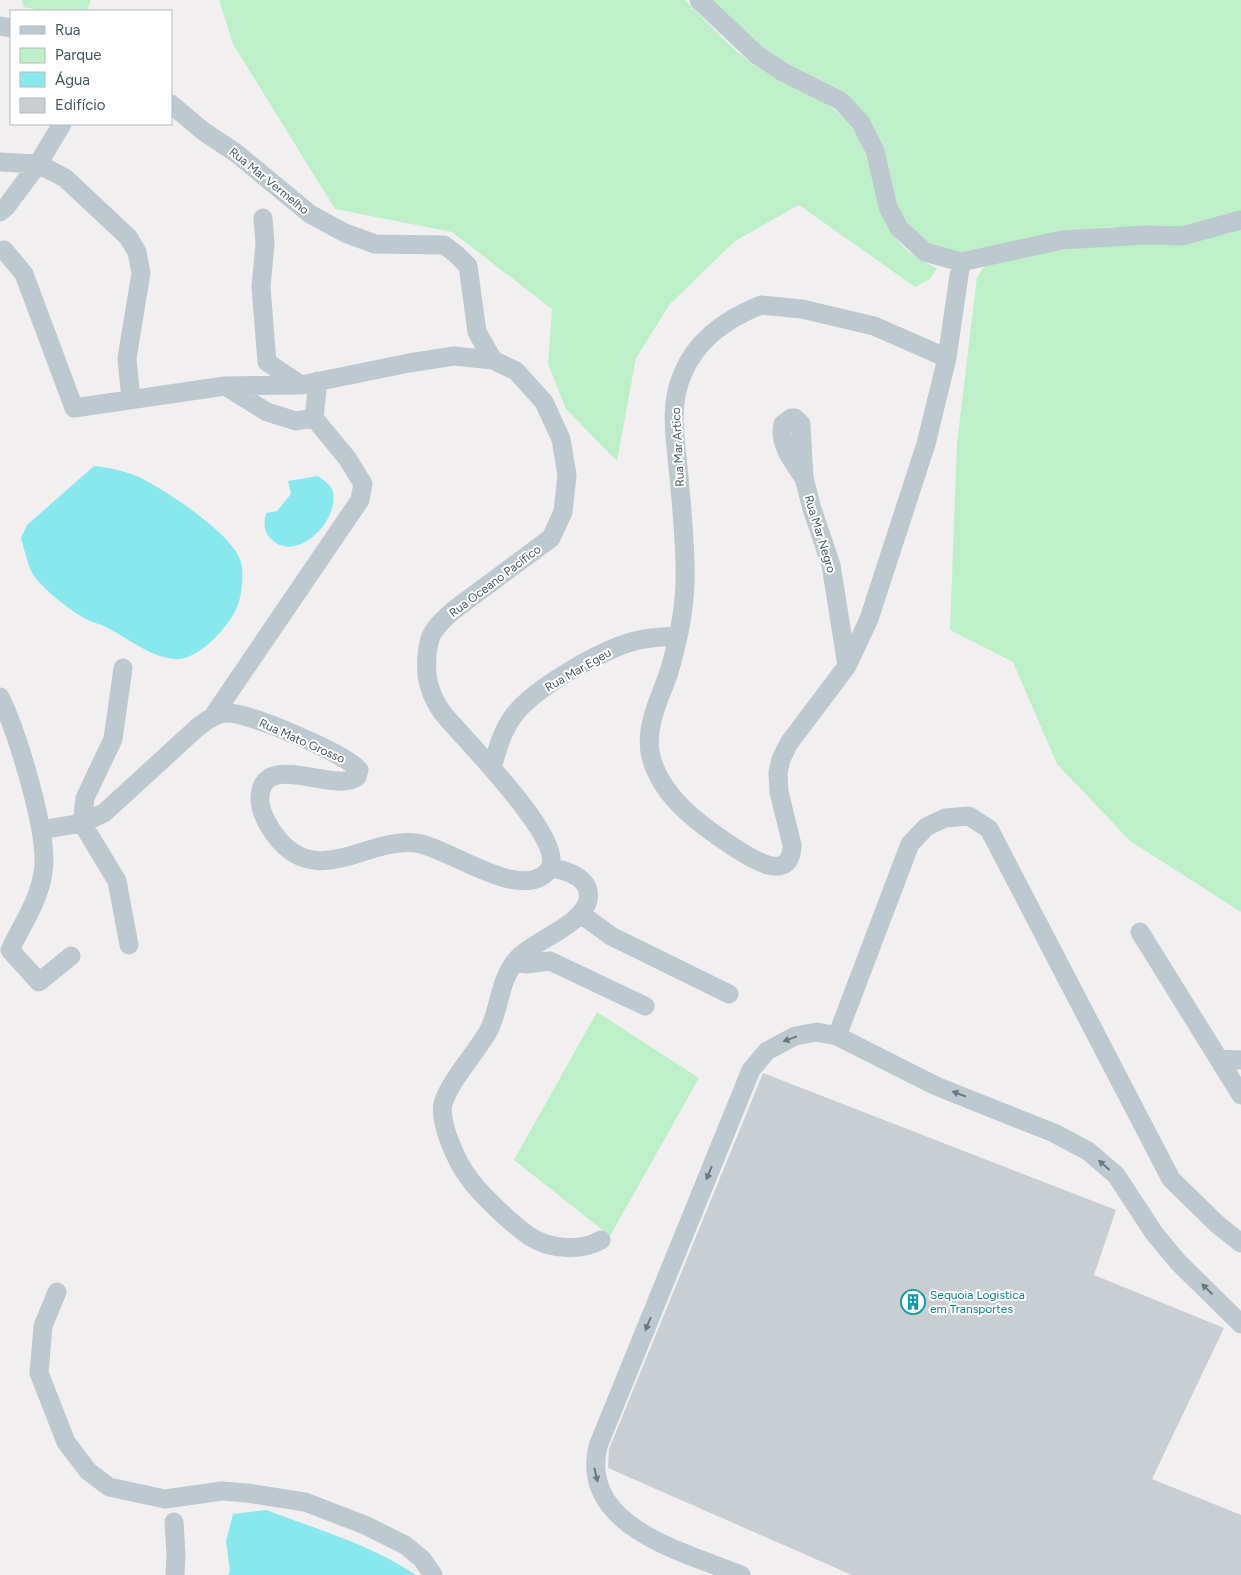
<svg xmlns="http://www.w3.org/2000/svg" width="1241" height="1575" font-family="Figtree,sans-serif">
<rect width="100%" height="100%" fill="#f2eff0"/>
<path fill="#bdf0c9" d="M22 0H91L87 11H45L23 7Z
M219 0H685C707 22 729 47 754 65 787 86 828 96 852 128 864 144 868 163 872 181 881 223 896 251 937 268L930 279 915 287 799 205 735 241 670 304 636 358 617 461 566 409 548 364 552 309 452 232 335 209 233 44Z
M712 0H1241V211L1181 227H1108L1061 232 958 253 929 244 907 222 897 204 884 148 869 118 847 93 788 64 763 48Z
M1241 228V912L1130 841 1057 764 1013 662 950 630 957 443 977 277 986 264 1063 247Z
M597 1012 699 1078 610 1236 514 1160Z"/>
<path fill="#89e8ee" d="M94 466C111 468 126 471 141 478 167 491 234 535 241 562 244 573 242 596 237 607 229 627 197 662 174 659 148 656 128 638 106 627 100 624 94 623 88 620 73 613 38 586 31 571 27 561 24 549 21 538L27 525Z
M318 476C323 480 330 484 332 489 342 515 303 560 276 543 264 535 263 526 266 513L277 511 291 494 288 481Z
M266 1510C316 1529 372 1545 416 1575H228L230 1571 226 1541 233 1514Z"/>
<path fill="#c9ced2" d="M763 1073 1116 1210 1094 1275 1224 1328 1152 1479 1241 1515V1575H852L608 1468 609 1449Z"/>
<g fill="none" stroke-linecap="round" stroke-linejoin="round">
<path stroke="#bdc9cf" stroke-width="19" d="M699 0 757 55 783 72 841 101 861 123 875 151 888 207 899 228 925 252 961 262 1062 240 1146 235 1182 236 1241 220
M0 26 11 28
M0 162 38 164 65 178 128 237 137 252 141 273 127 358 131 400
M0 212 6 207 38 164 62 124
M263 218 265 244 261 287 267 362 301 385
M4 250 24 274 74 408 225 386 301 385 409 363 454 356 493 360
M761 305 802 309 874 326 947 358 926 444 869 619 847 666 789 743 781 759 778 773 779 792 792 845C791 886 749 857 732 846 699 824 658 795 650 752 646 725 659 700 668 675 677 646 684 614 685 583 686 548 682 512 679 477 676 443 668 405 683 373 697 339 728 318 761 305Z
M947 358 961 262
M225 386 267 412 296 421 314 418 318 381
M804 478C794 463 778 444 783 424L791 418H795L801 424 804 478 812 509 831 565 847 666
M123 668 113 739 85 798 82 823 117 881 129 945
M0 697C17 732 50 837 43 873 39 900 22 925 10 950L39 982 71 956
M213 716 360 500 363 484 347 458 314 418
M492 768C497 750 502 731 514 715 534 689 590 657 622 645 640 638 659 637 678 636
M41 830 82 823 104 813 199 726C208 720 216 713 227 713 248 712 347 754 359 770L357 777C333 794 264 750 260 796 259 810 267 824 275 835 316 891 367 837 416 843 448 847 520 903 548 871 571 842 460 736 442 712 437 705 432 695 430 688 425 675 426 652 430 639 433 628 446 617 454 610L551 538 563 512 567 475 561 439 544 402 516 371 493 360 477 332 468 266 456 254 444 245 375 244 345 233 310 214 236 153 203 131 171 104
M550 868C567 870 592 878 588 900 583 924 536 940 519 957 499 978 501 1005 489 1030 477 1052 449 1081 443 1104 439 1123 457 1163 469 1178 480 1194 513 1225 529 1236 549 1249 580 1252 601 1240
M581 914 611 936 729 994
M1140 932 1241 1095
M515 962 526 964 550 961 645 1006
M837 1036 910 844 926 827 945 818 969 816 989 829 1171 1179 1217 1224 1241 1243
M1219 1059 1241 1060
M57 1292 43 1326 39 1373 66 1442 88 1471 109 1487 165 1499 222 1491 247 1493 305 1502 365 1525 405 1545 422 1559 433 1575
M174 1522 176 1554 175 1575
M741 1575C684 1552 579 1527 598 1446L751 1070 767 1051 795 1036 817 1032 837 1036 936 1086 1054 1133 1088 1151 1116 1175 1154 1233 1178 1262 1241 1324"/>
</g>
<defs><path id="oneway-solid" d="M-6-.8H1V-3.2L6.5 0L1 3.2V.8H-6Z" transform="scale(1.25)"/></defs>
<g fill="#6a7880">
<use href="#oneway-solid" transform="translate(790 1039) rotate(160)"/>
<use href="#oneway-solid" transform="translate(959 1094) rotate(-159)"/>
<use href="#oneway-solid" transform="translate(1104 1165) rotate(-139)"/>
<use href="#oneway-solid" transform="translate(709 1173) rotate(112)"/>
<use href="#oneway-solid" transform="translate(1207 1289) rotate(-136)"/>
<use href="#oneway-solid" transform="translate(648 1324) rotate(112)"/>
<use href="#oneway-solid" transform="translate(596 1475) rotate(77)"/>
</g>
<defs>
<symbol id="building-ring" viewBox="-11 -11 22 22"><circle r="9.5" fill="#fff" stroke="#0f9aa8" stroke-width="1.5"/><path d="M-4-6H4V6H1V3H-1V6H-4ZM-2.5-4.3h1.7v1.8h-1.7ZM.8-4.3h1.7v1.8H.8ZM-2.5-1h1.7V.8h-1.7ZM.8-1h1.7V.8H.8Z" fill="#0f9aa8"/></symbol>
</defs>
<g fill-rule="evenodd">
<use href="#building-ring" x="899" y="1288" width="28" height="28"/>
</g>
<g text-anchor="middle" dominant-baseline="central" stroke-width="4" stroke-linejoin="round" paint-order="stroke">
<g font-size="12" fill="#47565e" stroke="#fff">
<text transform="translate(269 181) rotate(39)">Rua Mar Vermelho</text>
<text transform="translate(678 447) rotate(-93)">Rua Mar Artico</text>
<text transform="translate(820 534) rotate(73)">Rua Mar Negro</text>
<text transform="translate(495 581) rotate(-37)">Rua Oceano Pacífico</text>
<text transform="translate(578 670) rotate(-30)">Rua Mar Egeu</text>
<text transform="translate(302 741) rotate(24)">Rua Mato Grosso</text>
</g>
<g font-size="12" fill="#0d838f" stroke="#fff" text-anchor="start">
<text x="930" y="1295">Sequoia Logistica<tspan x="930" dy="14">em Transportes</tspan></text>
</g>
</g>
<rect x="10" y="10" width="162" height="115" fill="#ffffff" stroke="#b5bbbf"/>
<rect x="20" y="26" width="25" height="8" fill="#bdc9cf" stroke="#b5bbbf"/>
<text x="55" y="35" font-size="15" fill="#47565e">Rua</text>
<rect x="20" y="48" width="25" height="15" fill="#bdf0c9" stroke="#b5bbbf"/>
<text x="55" y="60" font-size="15" fill="#47565e">Parque</text>
<rect x="20" y="72" width="25" height="15" fill="#89e8ee" stroke="#b5bbbf"/>
<text x="55" y="85" font-size="15" fill="#47565e">Água</text>
<rect x="20" y="98" width="25" height="15" fill="#c9ced2" stroke="#b5bbbf"/>
<text x="55" y="110" font-size="15" fill="#47565e">Edifício</text>
</svg>
